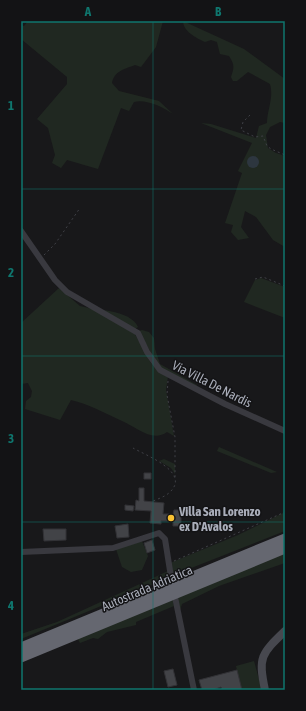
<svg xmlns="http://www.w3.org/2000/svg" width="306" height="711" font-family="'Asap Condensed',sans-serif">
<rect width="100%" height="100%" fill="#18181a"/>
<path fill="#202821" d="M28 21H163L156 47 141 67 135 65C125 69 114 71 112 83L119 91 159 101 173 114C163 107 146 99 134 102L129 111 121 108 98 169 67 160 61 168 52 163 55 155 48 128 37 119 67 84V77L21 39V25L24 26Z
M183 21 244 49 285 79V123L280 122 270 127 266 135 268 148 276 153 285 156V247L273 240 256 217 245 211 241 227 249 238 238 240 231 232 233 225 225 223 242 173 238 171 252 143 201 123 211 124 256 138 259 126 267 123C267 110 274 98 270 84L248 72 237 81H233L231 77C234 68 235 65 229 56L220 54 217 42 211 40 205 42C196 38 183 31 183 21Z
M261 278 285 287V318L244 302 255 280Z
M59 288 80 306 93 309 135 334 151 363 160 372 168 376 166 390 174 436 167 432C152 443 135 426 122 421 105 413 88 404 71 400L60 420 25 409 26 401 31 397 32 391 28 383 21 384V323Z
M102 310C113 311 133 315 138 327L135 329Z
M142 330 149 332 154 338 155 349 160 364 197 385 196 387 163 370 157 364 139 331Z
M219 447 277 472 271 473 217 451Z
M164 459 175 464V474L171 468 159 461Z
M285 512V531L171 576 170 563 238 535Z
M142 541 148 556 142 570 131 572 122 567 116 549Z
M285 553V563L219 586 182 604 180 610 177 596Z
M168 571 169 578 21 639V634L57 622Z
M172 597 174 606 136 622V625L107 632 98 639 93 638 80 643 77 637Z
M254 661 262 690H242L236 666Z"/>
<path fill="#2d363f" d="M247 162a6 6 0 1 1 12 0a6 6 0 1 1-12 0Z"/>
<path fill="#424347" stroke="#323236" d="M144 473H151V479H144Z
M139 488H144V501L164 503 163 514H173L174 510H181V526H173V521H161V524L150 523 151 511 135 510 136 500 139 501Z
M125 505 134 506 133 511 125 510Z
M128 524 129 537 117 538 115 526Z
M43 529H66V540L44 541Z
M152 540 155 550 147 553 144 543Z
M173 669 177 685 168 687 164 671Z
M237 670 242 690H222L221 687 213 690H202L199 680Z"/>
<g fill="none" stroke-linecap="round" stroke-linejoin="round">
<path stroke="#3f4046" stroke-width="1" stroke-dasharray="2 3" stroke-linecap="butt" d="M250 115 243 122 241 130 255 137 263 136 267 146 271 149 285 155
M44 255 55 244 80 208
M255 279 263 277 285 286
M168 381 167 395 175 437V478
M133 448C145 455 191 472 170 492 165 497 157 499 151 502
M174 561 285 512"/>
<path stroke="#39393f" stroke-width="6" d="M21 231 55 280 67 292 138 333 147 352 160 370 225 404 285 431
M21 552 113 548 159 533 165 539 171 577
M175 597 194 690"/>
<path stroke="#47484f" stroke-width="8" d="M265 690C258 657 261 654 285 631"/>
<path stroke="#656770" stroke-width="11" d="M21 648 285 539
M21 657 285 548"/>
</g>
<path fill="none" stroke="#0f766e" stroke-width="1" stroke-opacity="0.55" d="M153 21V690M21 189H285M21 356H285M21 522H285"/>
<circle fill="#f8c133" stroke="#131315" stroke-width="1.5" cx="171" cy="518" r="4"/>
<g text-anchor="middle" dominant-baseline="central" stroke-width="3" stroke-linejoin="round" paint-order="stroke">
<g font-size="13" fill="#aaaeba" stroke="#131315">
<text transform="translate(212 384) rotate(27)">Via Villa De Nardis</text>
<text transform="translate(147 588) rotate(-23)">Autostrada Adriatica</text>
</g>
<g font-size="13" font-weight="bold" fill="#aaaeba" stroke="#131315" text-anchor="start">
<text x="179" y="511">Villa San Lorenzo<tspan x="179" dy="15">ex D'Avalos</tspan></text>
</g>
</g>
<rect width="306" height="711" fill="none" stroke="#131315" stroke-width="44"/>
<rect x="22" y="22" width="262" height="667" fill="none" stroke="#0f766e" stroke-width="1.5"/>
<g font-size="13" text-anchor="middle" font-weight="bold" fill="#0f766e">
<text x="88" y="16">A</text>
<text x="218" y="16">B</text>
<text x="11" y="110">1</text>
<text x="11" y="277">2</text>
<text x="11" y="443">3</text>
<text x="11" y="610">4</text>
</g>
</svg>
